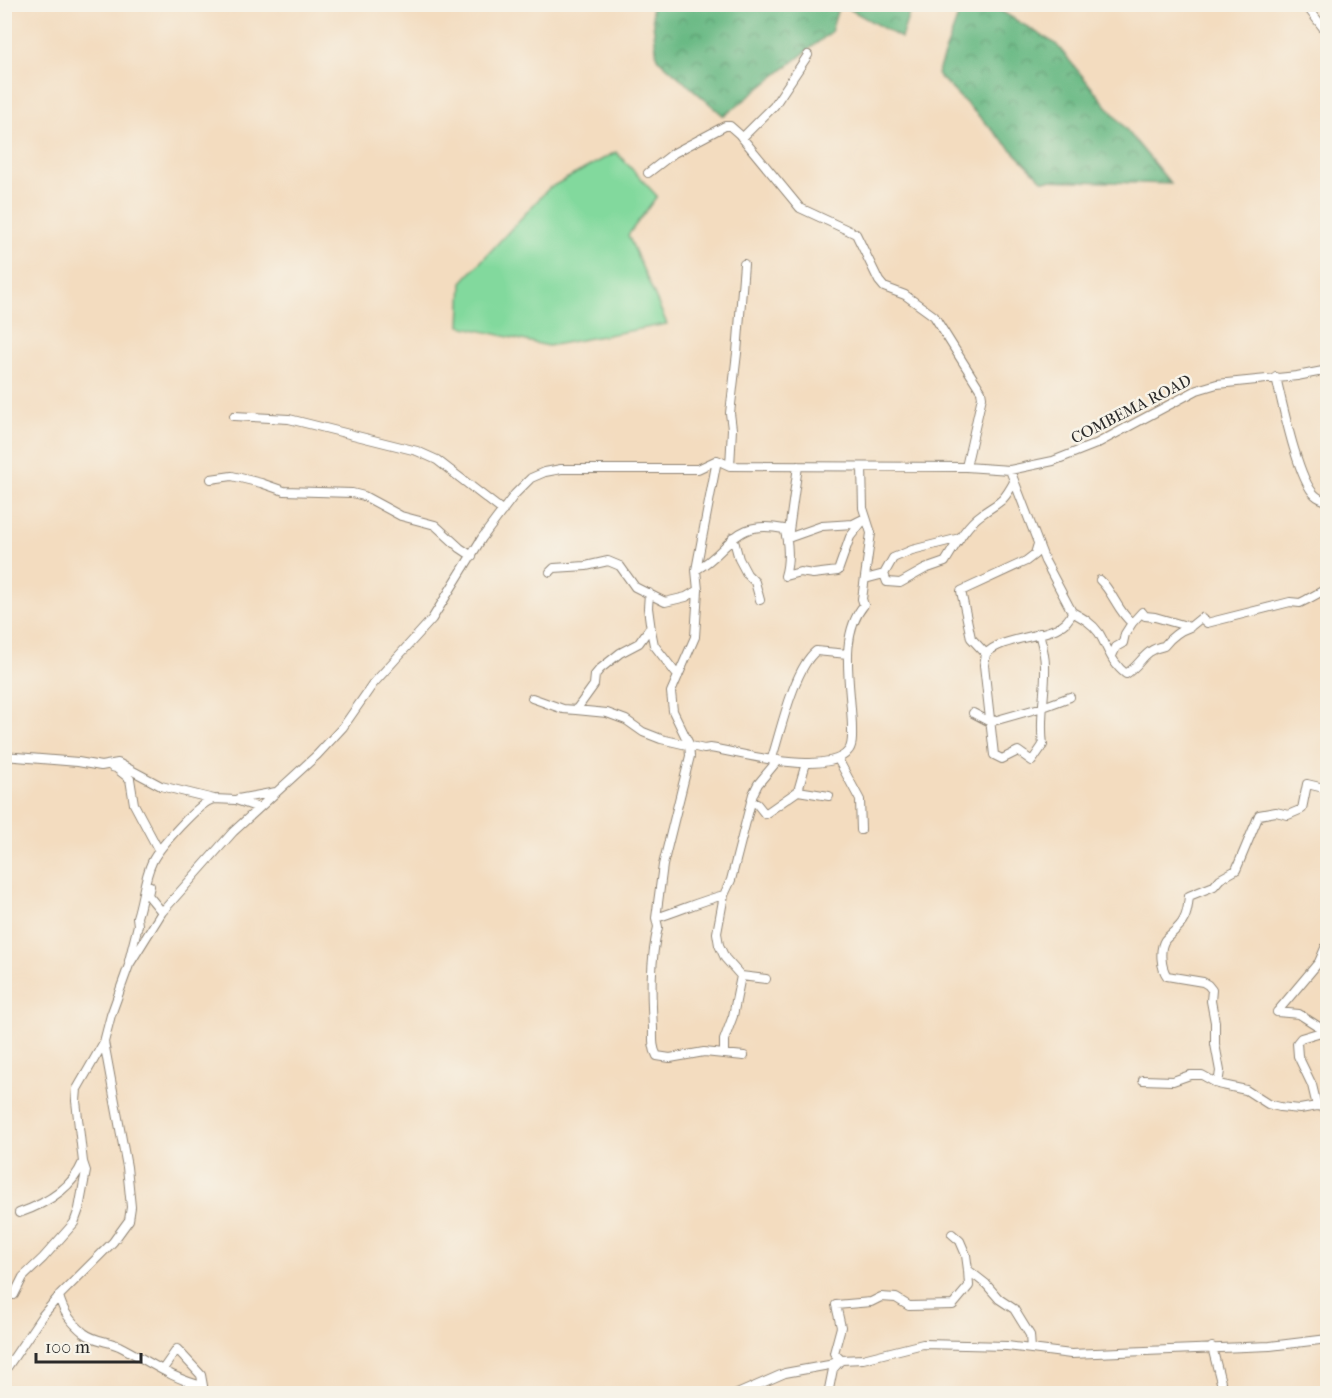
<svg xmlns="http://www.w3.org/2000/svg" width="1332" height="1398" font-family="'IM FELL French Canon',serif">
<defs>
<pattern id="forest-crowns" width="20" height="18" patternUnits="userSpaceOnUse" patternTransform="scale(1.5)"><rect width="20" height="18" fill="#69b984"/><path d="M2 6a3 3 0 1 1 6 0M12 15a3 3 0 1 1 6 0" fill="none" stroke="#57976c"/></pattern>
</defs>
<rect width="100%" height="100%" fill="#f7f3e8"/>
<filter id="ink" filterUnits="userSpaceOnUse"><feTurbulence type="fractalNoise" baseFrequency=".0167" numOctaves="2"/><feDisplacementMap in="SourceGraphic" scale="12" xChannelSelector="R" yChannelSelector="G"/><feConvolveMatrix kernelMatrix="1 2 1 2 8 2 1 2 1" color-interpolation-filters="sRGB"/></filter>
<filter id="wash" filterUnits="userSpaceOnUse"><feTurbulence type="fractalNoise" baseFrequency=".008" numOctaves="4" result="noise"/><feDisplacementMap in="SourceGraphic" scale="24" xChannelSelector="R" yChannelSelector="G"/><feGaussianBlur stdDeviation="1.35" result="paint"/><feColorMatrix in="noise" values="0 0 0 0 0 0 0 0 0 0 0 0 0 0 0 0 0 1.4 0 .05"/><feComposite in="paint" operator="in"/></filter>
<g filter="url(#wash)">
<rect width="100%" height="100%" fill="#f3dcbf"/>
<path fill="#82d99d" stroke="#568264" stroke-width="1.5" d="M616 152 657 196 628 235 667 324 548 346 460 326 462 282 549 188Z"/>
<path fill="url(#forest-crowns)" stroke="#4a7258" stroke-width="1.5" d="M840 4H912V5L901 38Z
M651 5 839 4V5L831 32 724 116 657 58Z
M962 5H991L1056 44 1171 184 1042 180 937 74Z"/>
</g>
<g filter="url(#ink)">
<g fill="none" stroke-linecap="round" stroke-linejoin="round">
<defs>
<path id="minor" d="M1305 4 1328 34
M742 138 774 106 808 55
M648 173 674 153 725 126H730L739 134 800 208 856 234 879 281 884 287 905 295 934 316 981 391 982 397 966 467
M1276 377C1282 402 1298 480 1315 495 1318 498 1323 500 1328 501
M234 416 289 419 417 451 437 460 503 511
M717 460 696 570 698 590 695 637 671 692 673 711 689 744 690 756 663 865 656 918 658 927C650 961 651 994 653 1028 653 1038 652 1047 657 1056L670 1058 704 1052 744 1056
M730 466 732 429 730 413 737 353 744 264
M1010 470 1045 561 1072 612C1065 640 1004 633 986 654L984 665 994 755 1002 759 1018 751 1032 761 1043 745C1039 717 1046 693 1045 666 1045 654 1042 644 1039 633
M211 479 232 476 261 483 284 491 352 493 364 496 401 516 435 525 460 548 472 556
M733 537 739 559 747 574 755 582 760 600
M696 570C734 548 731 519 784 529 789 542 789 563 785 576L800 572 813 574 838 571 850 537 865 518 853 524 822 526 788 538 798 466
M550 572 554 568 586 566 608 561 620 566 635 587 665 602 686 597 698 590
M884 574 887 582 900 583 925 569 945 562C955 546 966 525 982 514 1000 501 1002 504 1014 482
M865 579 884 574 893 558 912 550 960 538
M1100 580C1113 592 1118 612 1132 623L1125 634 1123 643 1116 647 1112 656
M649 593 648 608 651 630
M1072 612C1083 618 1092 623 1099 633 1108 648 1112 664 1126 674 1142 664 1143 650 1164 646 1171 637 1178 631 1190 627
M1132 623 1142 612 1145 616 1155 617 1190 627 1201 618 1207 623 1290 602 1300 603 1306 600 1328 588
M986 654 971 638 961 591 1026 561 1035 554 1038 544
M532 698 563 709 576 710 594 685 595 675 600 669 620 653 639 643 649 629 651 630 654 645 678 676
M576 710 607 713 626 720 643 732 661 739 704 749 710 748C740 753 780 764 810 763 821 763 841 761 848 751 853 746 852 736 852 729 852 690 837 637 864 605L862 599 871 533 863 508 862 467
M973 713 990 722 1043 707 1070 697
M4 756 78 762 101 766 118 763 161 786 214 799 236 800 259 808
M772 758C781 730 794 669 816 651L848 654
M838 759 860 800 861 830
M112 767 116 768 130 779 134 804 159 851
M798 791 829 796
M238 799 276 792
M751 802 757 804 765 814 798 791 806 763
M150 886 148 895 162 912
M656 918C679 911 700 901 724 895
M129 961 138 925 137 917C143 899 144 879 152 862 158 849 200 801 214 799
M766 979 741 976 725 958 719 945 717 933 724 895 731 880 753 794 758 784 778 760
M1277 1012 1319 962 1328 941
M1277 1012 1299 1014 1324 1030
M724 1054V1040L733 1016 741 976
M1143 1080 1173 1081 1190 1075H1202L1218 1084 1246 1090 1268 1104 1280 1107 1300 1109 1317 1106 1328 1108
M1218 1084 1220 1071 1215 1044V1022L1211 1001 1212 990 1208 985 1203 982 1167 976C1161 968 1159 949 1165 940 1171 933 1180 928 1184 919 1188 912 1188 904 1189 896L1214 886 1220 879 1236 870 1259 815 1276 812 1288 815 1302 809 1307 784 1328 789
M1317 1106 1312 1085 1298 1056 1297 1043 1301 1038 1328 1030
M19 1213C45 1204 72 1189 83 1162
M968 1270 986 1284 999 1299 1014 1309 1030 1335 1031 1349
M14 1295 23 1277 43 1258 74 1223 79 1209 86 1171 83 1162 76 1101 77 1089 104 1042
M59 1296C63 1312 71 1322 84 1333 94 1341 108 1341 119 1346 147 1360 172 1379 203 1386L201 1375 177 1349 163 1369
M1212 1347 1224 1394
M4 1372 42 1316 59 1296 113 1242 129 1220 131 1207 127 1167 104 1042 111 1015 129 965 162 912 233 832 317 755 343 727 373 684 432 619 482 538 515 494 531 478 545 472 561 469H698L717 460 730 466 966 467 1010 470 1053 461 1096 444 1197 390 1217 384 1297 376 1328 370
M737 1394 785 1373 829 1365 841 1360 863 1359 923 1344 1007 1346 1071 1354 1270 1346 1328 1339
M828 1394 833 1369 841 1360 834 1353 841 1327 836 1305 871 1302 881 1297 896 1298 909 1306 953 1305 969 1286 968 1270 966 1255 960 1241 952 1234"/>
</defs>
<use href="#minor" stroke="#8f8475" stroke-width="10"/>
<use href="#minor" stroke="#fff" stroke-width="8"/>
</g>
</g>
<g text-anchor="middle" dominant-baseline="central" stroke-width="5" stroke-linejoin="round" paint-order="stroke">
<g font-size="16" fill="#2b2b2b" stroke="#f7f3e8">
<text transform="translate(1131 409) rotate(-27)">COMBEMA ROAD</text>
</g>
</g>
<rect width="1332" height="1398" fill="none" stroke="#f7f3e8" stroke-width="24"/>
<path d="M36 1353v9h105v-9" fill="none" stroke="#2b2b2b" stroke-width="3"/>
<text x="45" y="1353" font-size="18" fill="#2b2b2b" stroke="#f7f3e8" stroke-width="4.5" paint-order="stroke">100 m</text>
</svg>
